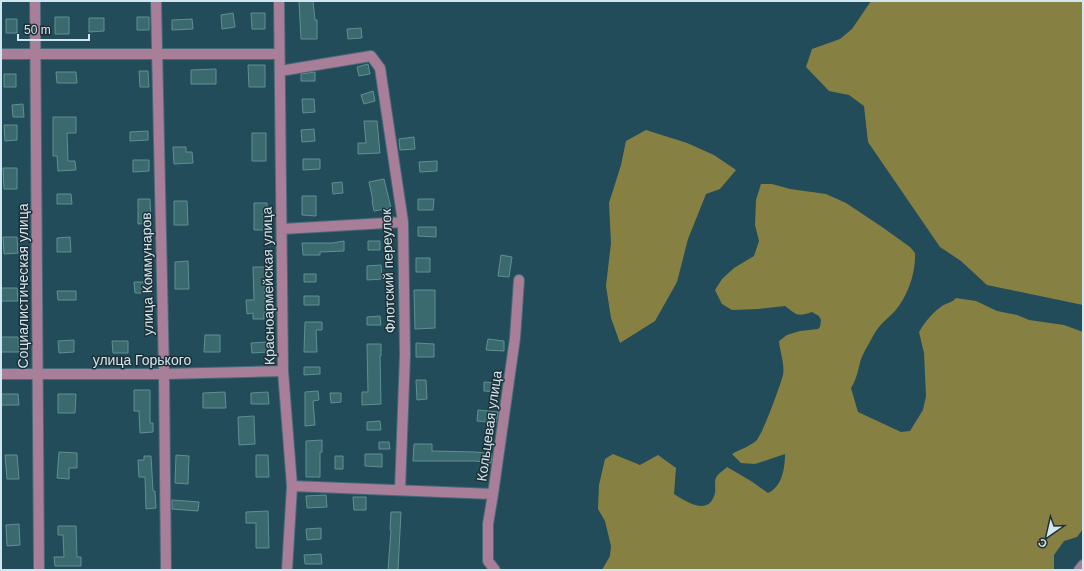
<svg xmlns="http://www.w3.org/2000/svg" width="1084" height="571" font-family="Helvetica,sans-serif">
<rect width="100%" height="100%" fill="#234c5a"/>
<path fill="#878043" d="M871 1H1083V305L987 285 961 261 940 247 868 142 864 106 849 95 829 91 806 67 812 49 840 39 852 29Z
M646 130 687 143 714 155 736 170 720 189 706 194 688 239 677 282 655 321 620 343 611 318 606 286 611 243 609 203 621 165 626 141Z
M761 184H772L790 189 826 194 846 203 882 227 910 247 915 253C916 272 908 296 895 311 887 319 878 326 873 336 869 344 864 351 861 359 858 369 857 379 851 388L858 412 901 432 910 431 923 410 926 396 924 353 919 332C925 322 933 312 942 306 947 303 953 302 956 298L976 301 997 311 1017 315 1029 320 1064 325 1083 332V529L1077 537 1064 541 1054 555V570H602L610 556 611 546 605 521 598 509 599 485 605 459 613 454 640 465 658 455 676 468 674 494C687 502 709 517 715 493 716 488 714 482 716 478 718 473 723 471 727 467L751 481 768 493C782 487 785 468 785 454L755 464 741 463 732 454C739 450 750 446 756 441 763 434 780 386 783 375 785 365 780 352 779 341L787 335 800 331 818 329 820 327 821 320 819 316 812 312C797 317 797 315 785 306L758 309 732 310 722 304 715 290 722 279 734 268 754 256 759 241 755 225 756 200Z"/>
<path fill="#3b6a6e" stroke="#608f93" d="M299 1H313L315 20H317V39H301Z
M233 13 235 27 222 29 221 15Z
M251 13H265V29H252Z
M55 17H69V34H55Z
M137 17H149V30H137Z
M89 18H104V31L89 32Z
M6 19H17V33H6Z
M192 19 193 29 172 30V20Z
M361 28 362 38 348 39 347 29Z
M368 64 370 74 359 76 357 67Z
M248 65H265V87H249Z
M216 69V84H191V70Z
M139 71H148L149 87H140Z
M56 72H76L77 83H57Z
M315 72V81H301V74Z
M4 74H16V87H4Z
M373 91 375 101 364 104 361 95Z
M302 99H314L315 112 303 113Z
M23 104 24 117H13L12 105Z
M53 117H76V133H67L68 161H75L76 170 58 171 57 156H53Z
M364 121H377L380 153 358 154V143H366Z
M4 125H17V140L5 141Z
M314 129 315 141 302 142 301 130Z
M148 131V140L130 141V132Z
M252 133H266V161H252Z
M414 137 415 149 400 150 399 139Z
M173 147H186V152H192L193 163 174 164Z
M303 159H320V169L303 170Z
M133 160H149V171L133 172Z
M437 161V171L420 172 419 162Z
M3 168H17V189H4Z
M384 179 391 208 374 211 372 201H373L369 182Z
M342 182 343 193 333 194 332 183Z
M57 194H71L72 204H57Z
M302 196H316V216L302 215Z
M138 199H150L151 223 138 224Z
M418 199H434L433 210H418Z
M174 201H187L188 225H174Z
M254 203H267L268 230H254Z
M418 227H436V237L418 236Z
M3 237H17L18 253 4 254Z
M70 237 71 252H57V238Z
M344 241V251L320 252V255H303L302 243H332Z
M368 241H380V250H368Z
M501 255 512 257 509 277 498 276Z
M416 258H430V272H416Z
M188 261 189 289H175V262Z
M381 265 382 279 367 280V266Z
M253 267H267V283H264L266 313H264V319H253V313L247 314 246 300H254Z
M304 274H316V282H304Z
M134 282H150L151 293H135Z
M1 288H17L18 301H1Z
M414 290H435V328L415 329Z
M57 291H76V300H58Z
M304 296H319V305H304Z
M380 316 381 325H367V317Z
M305 322H322V330H316L317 352H304Z
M205 335H220V352H204Z
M1 337H18L19 352H1Z
M488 339 504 341V351L486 350Z
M74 340V352L59 353 58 341Z
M112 341H128V353H113Z
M267 342 268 352 252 353 251 343Z
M416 343 434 344V357H416Z
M367 344H381V356H380L381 404 362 405V392H368Z
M304 367H320V374L304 375Z
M416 380H426L427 399 417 400Z
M484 382 498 383V392L484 391Z
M134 390H150V423H153V432L140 433 139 411H134Z
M318 391 319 400 313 401 315 425 305 426V392Z
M225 392 226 408H203V393Z
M268 392 269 404H251V393Z
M330 393H341V402L331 403Z
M1 394H18L19 405H1Z
M58 394H76L75 413H58Z
M478 410 498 412 496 423 477 421Z
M254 416 255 444 239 445 238 417Z
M380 421 381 430H367V422Z
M322 440V452H320V477H306V441Z
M379 442H389L390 449H379Z
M414 444H432V451L476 452 492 454 491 463 475 461H413Z
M59 452 77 453V468H69V479L57 478Z
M365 454H382V467L365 466Z
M5 455H17L19 479H7Z
M176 455 189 456 188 484 175 483Z
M256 455H268L269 477H256Z
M144 456H151L153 491H155L156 508 146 509 145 477H139L138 460H144Z
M335 456H343V469H335Z
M326 495 327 507 307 508 306 496Z
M353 497H366V510H354Z
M172 500 199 502 198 511 172 509Z
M268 511 269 548H256V523H246V512Z
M391 512H401L398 570H388L391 530H390Z
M19 524 20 545 7 546 6 525Z
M58 526H76L77 557H81V566H55L54 557H64L63 535H58Z
M321 528V539L307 540 306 529Z
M321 554 322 564H305L304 555Z"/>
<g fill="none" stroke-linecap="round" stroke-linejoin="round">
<defs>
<path id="minor" d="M35 1 39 570
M156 1 164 374 166 570
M279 1 283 371 292 486 287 570
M1 54H279
M280 71 371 56 380 68 403 222 405 355 400 490
M282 229 403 222
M1 374H164L283 371
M292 486 493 494 515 338 519 280
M493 494 488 524V561L495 570
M1079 570 1083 565"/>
</defs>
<use href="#minor" stroke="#466b78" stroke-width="12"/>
<use href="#minor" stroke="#a97e98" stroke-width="10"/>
</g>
<g text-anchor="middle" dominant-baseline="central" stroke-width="3" stroke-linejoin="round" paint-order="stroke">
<g font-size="14" fill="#d1e7ef" stroke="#1e2f36">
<text transform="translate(388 271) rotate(-92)">Флотский переулок</text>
<text transform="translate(147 274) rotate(-91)">улица Коммунаров</text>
<text transform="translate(23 286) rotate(-90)">Социалистическая улица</text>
<text transform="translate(268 286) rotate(-91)">Красноармейская улица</text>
<text x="142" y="360">улица Горького</text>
<text transform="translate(489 426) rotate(-82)">Кольцевая улица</text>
</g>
</g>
<rect width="1084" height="571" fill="none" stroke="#d1e7ef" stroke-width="4"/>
<g transform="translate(1048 535) rotate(214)" stroke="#1e2f36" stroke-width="3" paint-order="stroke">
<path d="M0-3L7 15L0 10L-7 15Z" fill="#d1e7ef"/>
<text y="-6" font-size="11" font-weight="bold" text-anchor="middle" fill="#d1e7ef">С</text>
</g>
<path d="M18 34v6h71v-6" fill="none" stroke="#d1e7ef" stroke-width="2"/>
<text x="24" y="34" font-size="12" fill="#d1e7ef" stroke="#1e2f36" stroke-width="3" paint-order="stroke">50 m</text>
</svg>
